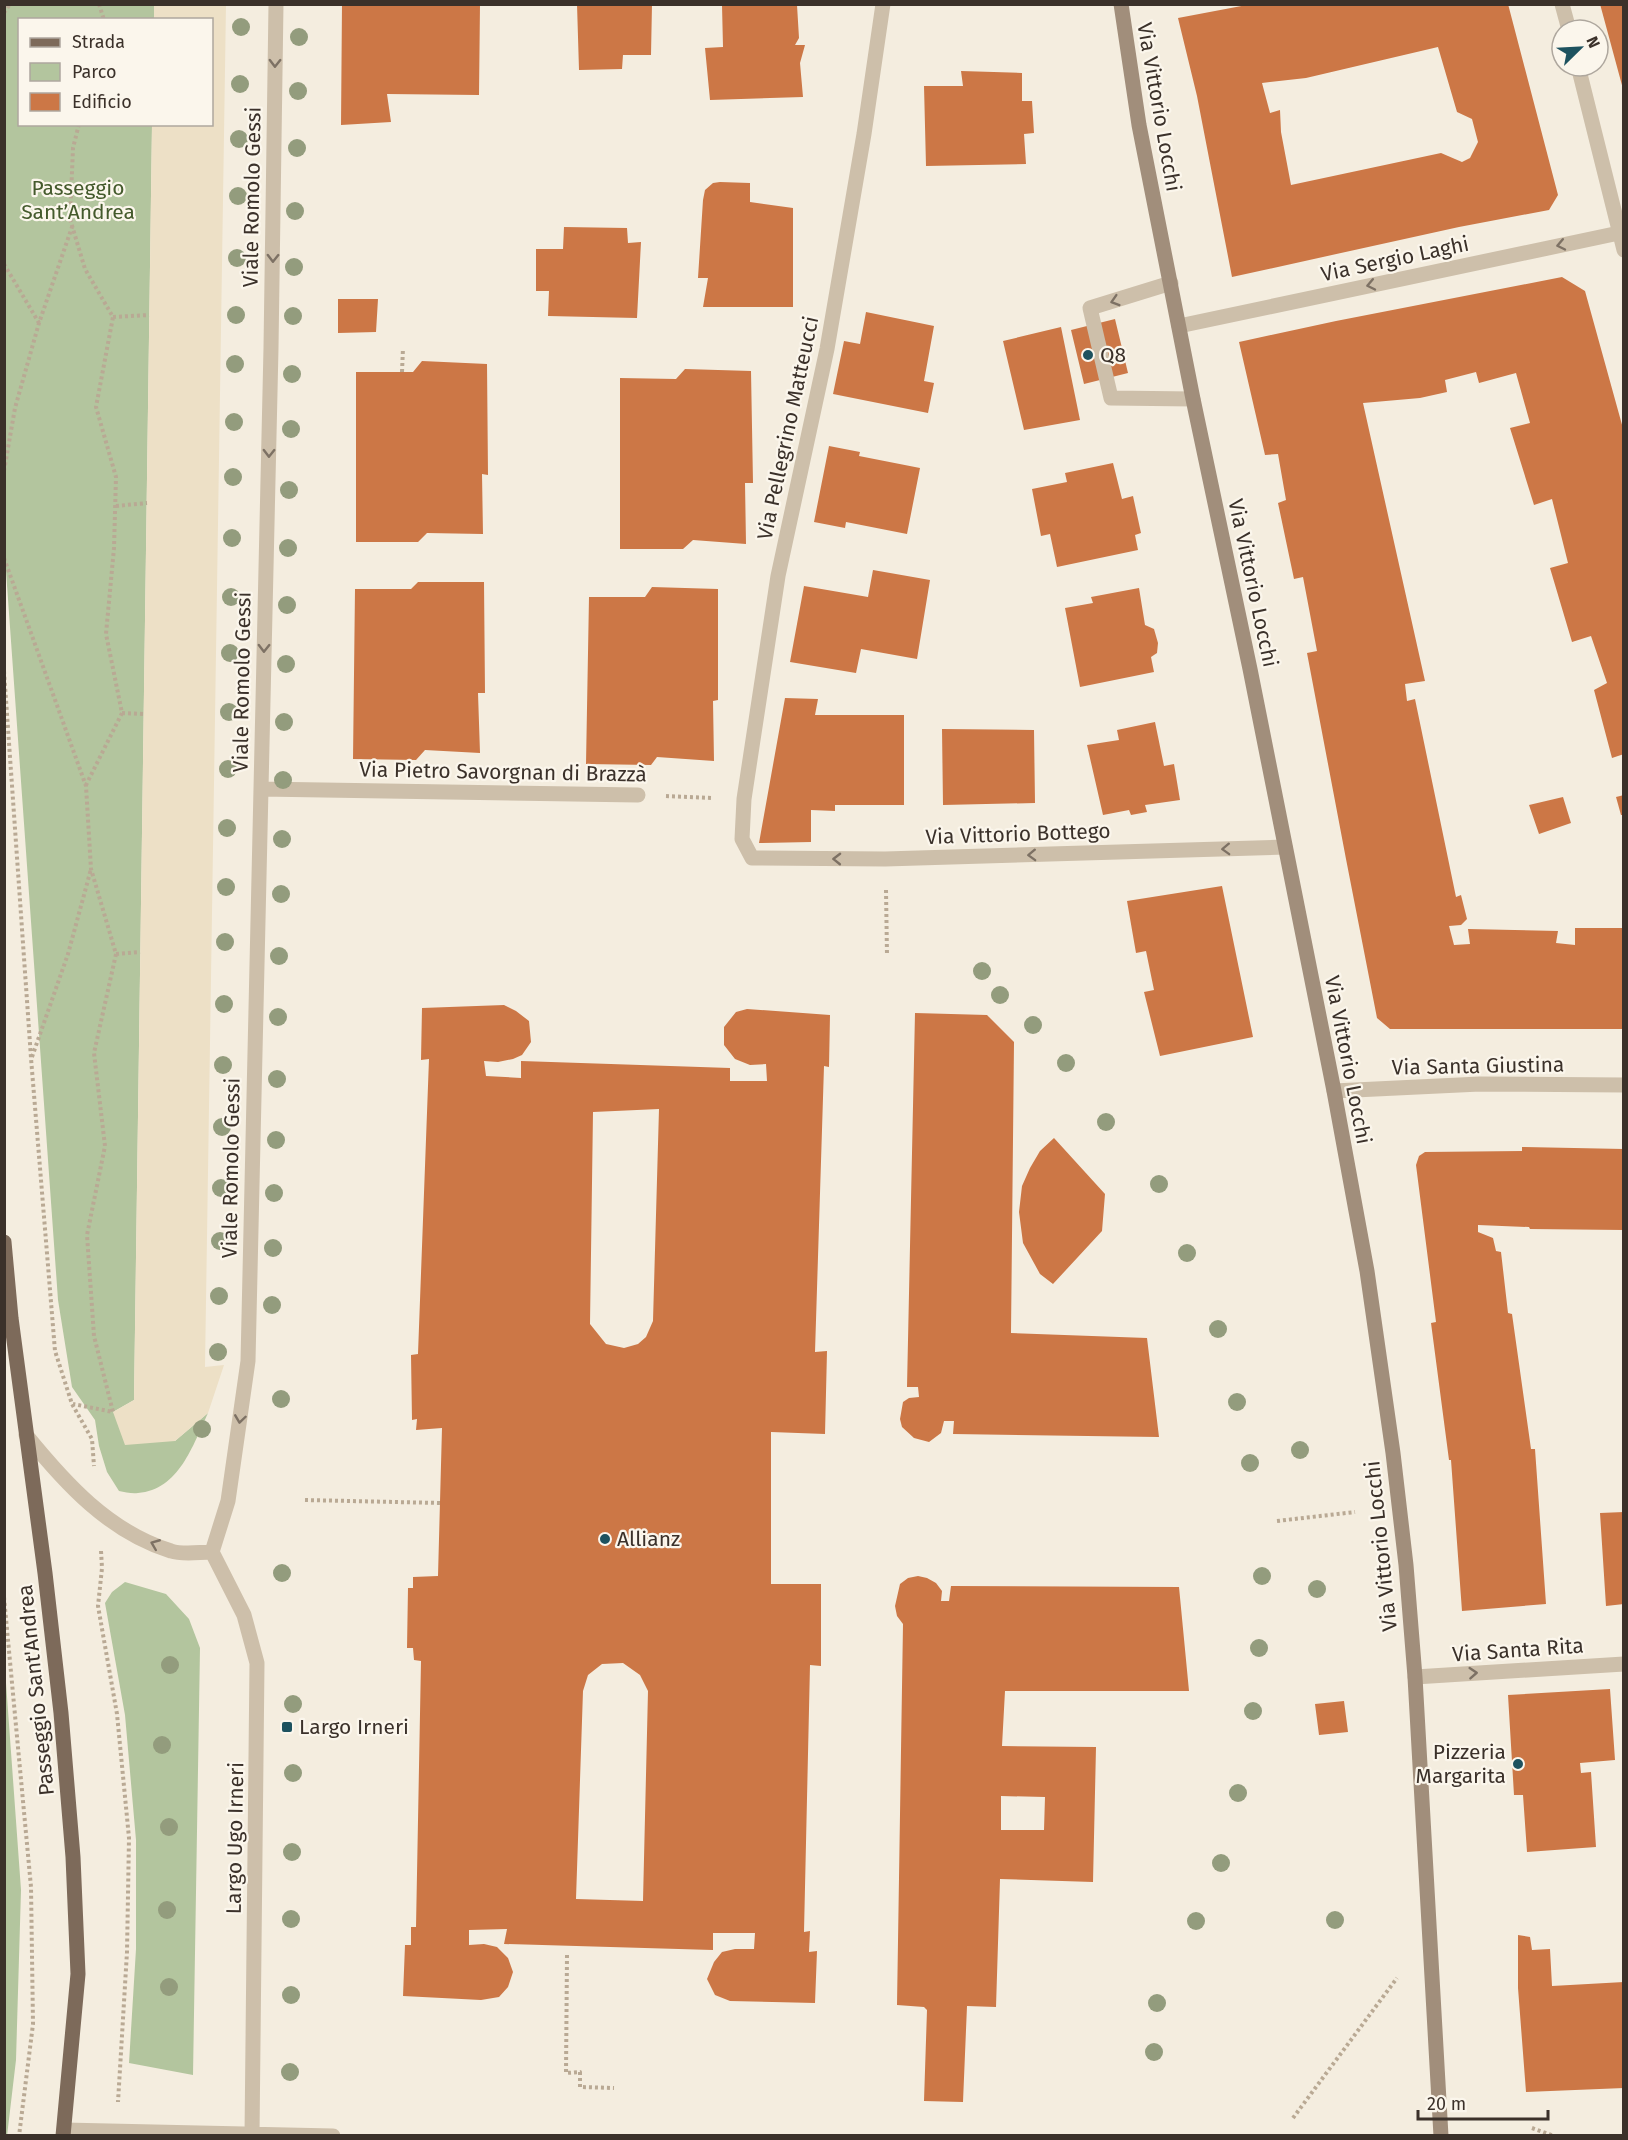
<svg xmlns="http://www.w3.org/2000/svg" width="1628" height="2140" font-family="'Fira Sans',sans-serif">
<rect width="100%" height="100%" fill="#f4eddf"/>
<path fill="#b3c59e" d="M4 5H154V19L20 20V124L152 125 134 1400 113 1412 175 1441 208 1413C193 1445 179 1490 138 1493 132 1494 125 1492 119 1491L107 1472 99 1446 95 1420 72 1387 58 1300 5 557Z
M125 1582 166 1594 189 1619 200 1648 193 2075 129 2063 136 1949V1840L125 1715 105 1603 112 1592Z
M5 1669 21 1890 16 2060 7 2136 4 2135Z"/>
<path fill="#ede0c6" d="M154 5H226L205 1367 224 1365 208 1413 175 1441 125 1445 113 1412 134 1400 152 125 212 124V20L154 19Z"/>
<path fill="#cc7746" fill-rule="evenodd" d="M342 4H480L479 95 387 94 391 122 341 125Z
M577 4H652L651 55H623L622 69 579 70Z
M1252 4H1508L1558 195 1549 210 1459 227 1232 277 1197 96 1178 18ZM1438 47 1457 112 1472 119 1478 142 1470 158 1462 162 1441 153 1291 185 1281 132 1280 110 1270 113 1262 83 1306 78Z
M1600 4H1624V89H1623Z
M722 5H797L799 38 795 45H805L800 63 803 97 710 100 705 48 723 47Z
M961 71 1022 73V101H1032L1034 133 1024 134 1026 164 926 166 924 86H963Z
M720 182 750 183V202L793 208V307H703L708 278H698L703 200 705 190 713 183Z
M564 227 627 228 628 243 641 242 637 318 548 316 549 291H536V249H563Z
M1562 277 1585 291 1624 432V754L1612 758 1594 690 1607 683 1591 636 1572 642 1550 568 1568 563 1552 499 1534 505 1510 428 1530 423 1516 373 1479 383 1476 372 1445 380 1447 392 1420 398 1363 403 1425 681 1405 684 1407 701 1415 699 1456 897 1461 895 1467 919 1461 925 1449 926 1454 945 1470 944 1468 929 1558 931 1556 943 1575 945V928H1624V1029H1390L1377 1018 1346 859 1307 653 1317 651 1303 577 1294 579 1278 503 1286 500 1278 454 1265 455 1239 342 1336 321Z
M338 299H378L376 332 338 333Z
M866 312 934 326 924 381 934 383 928 413 833 394 844 341 860 344Z
M1115 319 1128 373 1084 384 1071 330Z
M1061 327 1080 420 1024 430 1003 341Z
M422 361 487 364 488 475 482 474 483 534 427 533 418 542H356V372H413Z
M685 369 751 371 753 483H745L746 544 693 540 683 549H620V378L676 379Z
M829 446 860 452 859 456 920 468 907 534 846 522 845 528 814 522Z
M1113 463 1122 499 1133 496 1141 533 1135 535 1138 550 1057 567 1050 534 1041 536 1032 489 1067 482 1065 473Z
M873 570 930 580 917 659 861 649 856 673 790 662 804 586 868 597Z
M418 582H484L485 693H478L480 753 425 750 416 760 353 759 355 589H411Z
M652 587 718 589V700L713 701 714 761 657 757 651 765 586 764 589 597H645Z
M1139 588 1145 625 1154 629 1158 643 1157 653 1151 657 1154 672 1080 687 1065 608 1093 603 1091 597Z
M785 698 818 699 815 715H904V805H835V811L811 810V842L759 843Z
M1155 722 1164 766 1174 764 1180 800 1145 805 1147 812 1131 815 1129 810 1103 815 1087 745 1119 740 1117 730Z
M942 729 1034 730 1035 803 943 805Z
M1624 795V815H1621L1616 797Z
M1563 797 1571 823 1539 834 1529 805Z
M1222 886 1253 1037 1160 1056 1144 992 1154 990 1146 951 1136 953 1127 901Z
M504 1005 516 1011 529 1021 531 1042 522 1055 513 1059 498 1062 484 1061 486 1076 521 1078V1061L730 1068V1081H767L766 1064 750 1065 735 1059 724 1045V1027L736 1012 747 1009 830 1015 829 1067 824 1066 815 1352 827 1351 825 1434 771 1432V1584H821V1666L810 1665 804 1932 810 1931 809 1952 817 1951 815 2003 730 2001 715 1995 707 1979 714 1962 722 1952 735 1949H754L755 1933H713V1950L504 1944 507 1929 469 1930V1945L484 1944 497 1947 508 1958 513 1972 508 1987 499 1997 481 2000 403 1996 405 1945H411V1927H416L421 1661 414 1660 413 1648H407L408 1588H413V1577L438 1576 442 1428 416 1430 417 1419 412 1420 411 1355 418 1354 429 1059 421 1060 422 1008ZM659 1109 653 1321 646 1337 638 1344 624 1348 606 1344 590 1324 593 1112ZM623 1663 640 1675 648 1691 643 1901 576 1899 583 1691 588 1675 602 1664Z
M915 1013 987 1015 1014 1042 1011 1333 1147 1338 1159 1437 953 1434 954 1421H944L941 1433 929 1442 914 1438 902 1427 900 1419 903 1402 909 1398 919 1397 918 1387H907Z
M1054 1138 1105 1194 1102 1231 1053 1284 1040 1274 1023 1243 1019 1212 1022 1186 1030 1168 1040 1151Z
M1522 1147 1624 1149V1230L1530 1229 1529 1227 1478 1225V1232L1493 1238 1496 1251 1501 1252 1508 1313 1512 1314 1531 1449H1535L1546 1604 1462 1611 1451 1460H1449L1431 1323 1436 1322 1416 1165 1419 1156 1425 1152 1522 1151Z
M1624 1512V1604L1606 1606 1600 1513Z
M918 1576 927 1578 936 1583 942 1591 941 1601H949L951 1586 1179 1587 1189 1691H1005L1002 1746 1096 1747 1093 1882 1000 1879 996 2007 967 2006 963 2102 924 2101 927 2010 924 2007 897 2005 903 1624 897 1616 895 1606 900 1584 908 1578ZM1001 1796 1045 1797 1044 1830H1001Z
M1610 1689 1615 1760 1580 1763 1581 1773 1591 1772 1596 1847 1527 1852 1523 1795H1514L1508 1695Z
M1344 1701 1348 1732 1319 1735 1315 1704Z
M1518 1935 1530 1937 1532 1950 1550 1949 1552 1986 1624 1982V2088L1526 2092 1518 1988Z"/>
<g fill="none" stroke-linecap="round" stroke-linejoin="round">
<path stroke="#b9a994" stroke-width="4" stroke-dasharray="3 3" stroke-linecap="butt" d="M99 4 104 20
M4 13 10 4
M151 20 154 19
M79 124 73 148 70 219 85 269 113 317 96 407 116 477 114 548 106 634 122 713 86 785
M4 264 39 323
M113 317 149 315
M402 372 403 348
M4 471 15 408 39 323 72 227
M116 506 147 503
M4 558 86 786 91 869 116 954 94 1053 105 1146 87 1235 94 1336 113 1412 73 1404
M4 671 31 1058 55 1351 72 1404 92 1439 94 1466
M122 713 144 714
M666 796 713 798
M886 890 887 955
M116 954 140 952
M32 1057 68 954 91 869
M305 1500 440 1503
M1277 1521 1355 1512
M101 1551 102 1568 98 1606 117 1714 129 1838 127 1952 118 2102
M4 1597 31 1887 33 2024 19 2136
M567 1955 566 2073 580 2072V2087L614 2088
M1293 2118 1397 1978
M1532 2128 1554 2136"/>
<path stroke="#cdbfaa" stroke-width="15" d="M1171 283 1090 308 1111 398 1193 399"/>
<path stroke="#cdbfaa" stroke-width="15" d="M883 4 864 134 827 349 778 576 744 799 742 839 752 858 885 859 1285 847
M1562 4 1569 30
M1578 66 1624 250
M1179 326 1619 233 1624 234
M261 789 638 795
M1334 1091 1480 1084 1624 1085
M26 1435C65 1483 109 1532 171 1551 183 1555 199 1552 212 1552
M1415 1677 1624 1664
M64 2130 333 2136
M252 2136 257 1663 244 1615 212 1552 228 1501 248 1361 271 348 276 4"/>
<path stroke="#a18e7b" stroke-width="15" d="M1121 4 1139 125 1193 399 1250 669 1334 1091 1367 1271 1393 1453 1406 1565 1415 1677 1441 2136"/>
<path stroke="#7d6a5a" stroke-width="15" d="M4 1242 11 1318 45 1573 61 1713 73 1857 78 1974 63 2136"/>
</g>
<g fill="#939c7d">
<circle cx="241" cy="27" r="9"/>
<circle cx="299" cy="37" r="9"/>
<circle cx="240" cy="84" r="9"/>
<circle cx="298" cy="91" r="9"/>
<circle cx="239" cy="139" r="9"/>
<circle cx="297" cy="148" r="9"/>
<circle cx="238" cy="196" r="9"/>
<circle cx="295" cy="211" r="9"/>
<circle cx="237" cy="258" r="9"/>
<circle cx="294" cy="267" r="9"/>
<circle cx="236" cy="315" r="9"/>
<circle cx="293" cy="316" r="9"/>
<circle cx="235" cy="364" r="9"/>
<circle cx="292" cy="374" r="9"/>
<circle cx="234" cy="422" r="9"/>
<circle cx="291" cy="429" r="9"/>
<circle cx="233" cy="477" r="9"/>
<circle cx="289" cy="490" r="9"/>
<circle cx="232" cy="538" r="9"/>
<circle cx="288" cy="548" r="9"/>
<circle cx="231" cy="597" r="9"/>
<circle cx="287" cy="605" r="9"/>
<circle cx="230" cy="653" r="9"/>
<circle cx="286" cy="664" r="9"/>
<circle cx="229" cy="712" r="9"/>
<circle cx="284" cy="722" r="9"/>
<circle cx="228" cy="769" r="9"/>
<circle cx="283" cy="780" r="9"/>
<circle cx="227" cy="828" r="9"/>
<circle cx="282" cy="839" r="9"/>
<circle cx="226" cy="887" r="9"/>
<circle cx="281" cy="894" r="9"/>
<circle cx="225" cy="942" r="9"/>
<circle cx="279" cy="956" r="9"/>
<circle cx="982" cy="971" r="9"/>
<circle cx="1000" cy="995" r="9"/>
<circle cx="224" cy="1004" r="9"/>
<circle cx="278" cy="1017" r="9"/>
<circle cx="1033" cy="1025" r="9"/>
<circle cx="1066" cy="1063" r="9"/>
<circle cx="223" cy="1065" r="9"/>
<circle cx="277" cy="1079" r="9"/>
<circle cx="1106" cy="1122" r="9"/>
<circle cx="222" cy="1127" r="9"/>
<circle cx="276" cy="1140" r="9"/>
<circle cx="1159" cy="1184" r="9"/>
<circle cx="221" cy="1188" r="9"/>
<circle cx="274" cy="1193" r="9"/>
<circle cx="220" cy="1241" r="9"/>
<circle cx="273" cy="1248" r="9"/>
<circle cx="1187" cy="1253" r="9"/>
<circle cx="219" cy="1296" r="9"/>
<circle cx="272" cy="1305" r="9"/>
<circle cx="1218" cy="1329" r="9"/>
<circle cx="218" cy="1352" r="9"/>
<circle cx="281" cy="1399" r="9"/>
<circle cx="1237" cy="1402" r="9"/>
<circle cx="202" cy="1429" r="9"/>
<circle cx="1300" cy="1450" r="9"/>
<circle cx="1250" cy="1463" r="9"/>
<circle cx="282" cy="1573" r="9"/>
<circle cx="1262" cy="1576" r="9"/>
<circle cx="1317" cy="1589" r="9"/>
<circle cx="1259" cy="1648" r="9"/>
<circle cx="170" cy="1665" r="9"/>
<circle cx="293" cy="1704" r="9"/>
<circle cx="1253" cy="1711" r="9"/>
<circle cx="162" cy="1745" r="9"/>
<circle cx="293" cy="1773" r="9"/>
<circle cx="1238" cy="1793" r="9"/>
<circle cx="169" cy="1827" r="9"/>
<circle cx="292" cy="1852" r="9"/>
<circle cx="1221" cy="1863" r="9"/>
<circle cx="167" cy="1910" r="9"/>
<circle cx="291" cy="1919" r="9"/>
<circle cx="1335" cy="1920" r="9"/>
<circle cx="1196" cy="1921" r="9"/>
<circle cx="169" cy="1987" r="9"/>
<circle cx="291" cy="1995" r="9"/>
<circle cx="1157" cy="2003" r="9"/>
<circle cx="1154" cy="2052" r="9"/>
<circle cx="290" cy="2072" r="9"/>
</g>
<defs><path id="oneway-chevron" d="M-2-3.5L2.5 0L-2 3.5" fill="none" stroke-width="1.6" stroke-linecap="round" stroke-linejoin="round" transform="scale(1.5)"/></defs>
<g stroke="#7d7164">
<use href="#oneway-chevron" transform="translate(275 63) rotate(91)"/>
<use href="#oneway-chevron" transform="translate(1561 245) rotate(168)"/>
<use href="#oneway-chevron" transform="translate(273 258) rotate(91)"/>
<use href="#oneway-chevron" transform="translate(1371 285) rotate(168)"/>
<use href="#oneway-chevron" transform="translate(1115 301) rotate(163)"/>
<use href="#oneway-chevron" transform="translate(269 453) rotate(91)"/>
<use href="#oneway-chevron" transform="translate(264 648) rotate(91)"/>
<use href="#oneway-chevron" transform="translate(1226 849) rotate(178)"/>
<use href="#oneway-chevron" transform="translate(1032 855) rotate(178)"/>
<use href="#oneway-chevron" transform="translate(837 859) rotate(-179)"/>
<use href="#oneway-chevron" transform="translate(240 1419) rotate(98)"/>
<use href="#oneway-chevron" transform="translate(155 1544) rotate(-158)"/>
<use href="#oneway-chevron" transform="translate(1473 1673) rotate(-4)"/>
</g>
<g fill="#1d525f" stroke="#fbf6ec" stroke-width="2">
<circle cx="1088" cy="355" r="6"/>
<circle cx="605" cy="1539" r="6"/>
<rect x="281" y="1721" width="12" height="12" rx="3"/>
<circle cx="1518" cy="1764" r="6"/>
</g>
<g text-anchor="middle" dominant-baseline="central" stroke-width="4.5" stroke-linejoin="round" paint-order="stroke">
<g font-size="21" fill="#3b312a" stroke="#fbf6ec">
<text transform="translate(1159 107) rotate(80)">Via Vittorio Locchi</text>
<text transform="translate(252 197) rotate(-89)">Viale Romolo Gessi</text>
<text transform="translate(1395 259) rotate(-12)">Via Sergio Laghi</text>
<text transform="translate(788 428) rotate(-78)">Via Pellegrino Matteucci</text>
<text transform="translate(1253 583) rotate(78)">Via Vittorio Locchi</text>
<text transform="translate(242 682) rotate(-89)">Viale Romolo Gessi</text>
<text transform="translate(503 772) rotate(1)">Via Pietro Savorgnan di Brazzà</text>
<text transform="translate(1018 834) rotate(-2)">Via Vittorio Bottego</text>
<text transform="translate(1348 1060) rotate(79)">Via Vittorio Locchi</text>
<text transform="translate(1478 1066) rotate(-1)">Via Santa Giustina</text>
<text transform="translate(231 1168) rotate(-89)">Viale Romolo Gessi</text>
<text transform="translate(1381 1546) rotate(-96)">Via Vittorio Locchi</text>
<text transform="translate(1518 1650) rotate(-4)">Via Santa Rita</text>
<text transform="translate(36 1690) rotate(-96)">Passeggio Sant'Andrea</text>
<text transform="translate(235 1838) rotate(-89)">Largo Ugo Irneri</text>
</g>
<g font-size="21" fill="#445a2c" stroke="#fbf6ec">
<text x="78" y="188">Passeggio<tspan x="78" dy="24">Sant’Andrea</tspan></text>
</g>
<g font-size="21" fill="#3b312a" stroke="#fbf6ec" text-anchor="start">
<text x="1100" y="355">Q8</text>
<text x="617" y="1539">Allianz</text>
<text x="299" y="1727">Largo Irneri</text>
<text x="1506" y="1752" text-anchor="end">Pizzeria<tspan x="1506" dy="24">Margarita</tspan></text>
</g>
</g>
<rect width="1628" height="2140" fill="none" stroke="#3b312a" stroke-width="12"/>
<rect x="18" y="18" width="195" height="108" fill="#fbf6ec" stroke="#aea79e" stroke-width="1.5"/>
<rect x="30" y="38" width="30" height="9" fill="#7d6a5a" stroke="#aea79e" stroke-width="1.5"/>
<text x="72" y="48" font-size="18" fill="#3b312a">Strada</text>
<rect x="30" y="63" width="30" height="18" fill="#b3c59e" stroke="#aea79e" stroke-width="1.5"/>
<text x="72" y="78" font-size="18" fill="#3b312a">Parco</text>
<rect x="30" y="93" width="30" height="18" fill="#cc7746" stroke="#aea79e" stroke-width="1.5"/>
<text x="72" y="108" font-size="18" fill="#3b312a">Edificio</text>
<g transform="translate(1580 48) rotate(66)"><circle r="28" fill="#fbf6ec" stroke="#aea79e" stroke-width="1.5"/>
<path d="M0-4.5L10 22L0 15L-10 22Z" fill="#1d525f"/>
<text y="-9" font-size="16" font-weight="bold" text-anchor="middle" fill="#3b312a">N</text>
</g>
<path d="M1418 2110v9h130v-9" fill="none" stroke="#3b312a" stroke-width="3"/>
<text x="1427" y="2110" font-size="18" fill="#3b312a" stroke="#fbf6ec" stroke-width="4.5" paint-order="stroke">20 m</text>
</svg>
